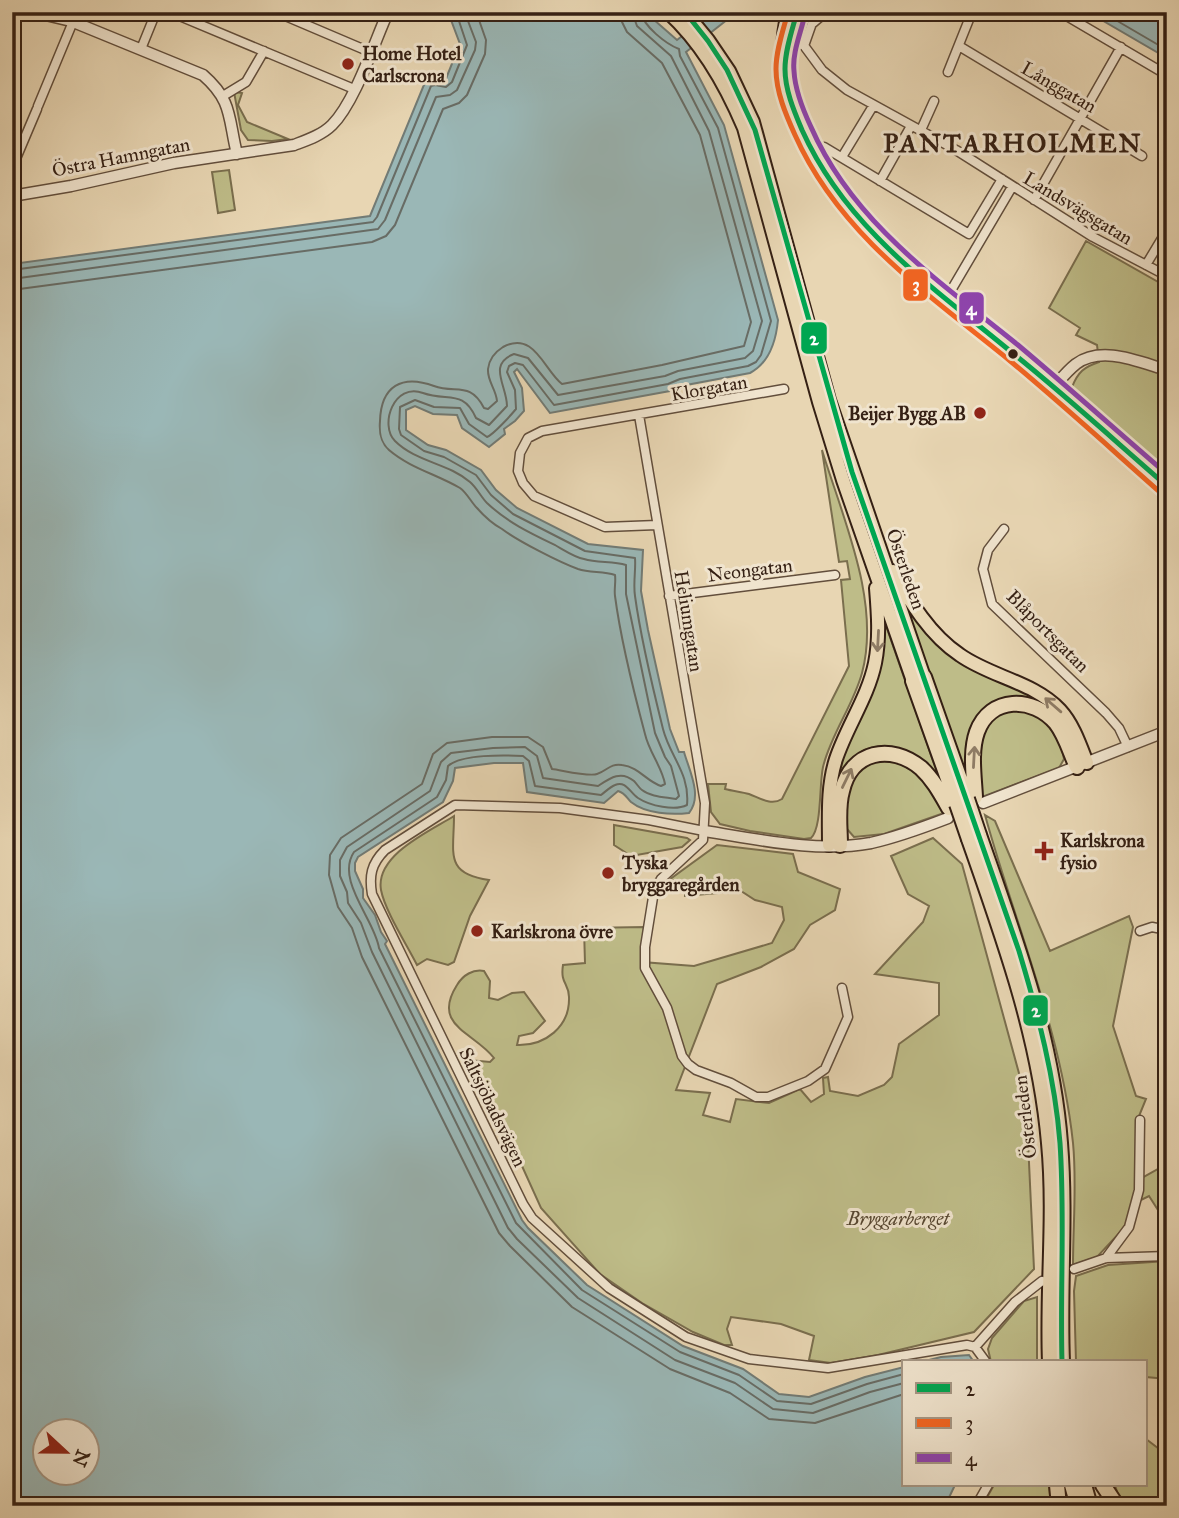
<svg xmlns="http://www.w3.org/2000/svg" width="1179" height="1518" font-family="'IM FELL Great Primer',serif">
<rect width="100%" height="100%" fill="#e8d6b3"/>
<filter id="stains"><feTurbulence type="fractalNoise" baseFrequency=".00286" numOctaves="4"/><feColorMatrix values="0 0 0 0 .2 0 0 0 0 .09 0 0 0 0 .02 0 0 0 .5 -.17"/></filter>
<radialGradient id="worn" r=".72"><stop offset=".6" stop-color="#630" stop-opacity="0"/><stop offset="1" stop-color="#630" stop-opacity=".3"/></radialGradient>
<path fill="#bebc88" stroke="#7a6e4e" stroke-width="2" d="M234 92 242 93 238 105 247 122 288 139 272 141 248 140 241 130Z
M229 170 235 210 218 213 212 172Z
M1086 241 1167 287V471L1072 387C1078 372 1084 367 1099 362L1097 345 1076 335 1080 328 1049 308Z
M822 450C843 519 881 602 862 673 853 706 831 734 823 767 819 785 822 828 811 838L804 839 750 831 720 824 711 812 708 784H726L725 789C733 791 741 792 749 794 760 798 771 806 782 799L849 666 841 580 850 579 847 561 839 562Z
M903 600 921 624 1058 713C1031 700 1013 688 986 708L967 782Z
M883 617 940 781C906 738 853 728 836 791L833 786 851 734Z
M1005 710C1012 710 1021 709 1028 711 1045 716 1062 742 1064 759L1059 768 982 797C979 774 973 738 991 720 995 716 1001 713 1005 710Z
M885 758C916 769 931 781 944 813L884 834 854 837 847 829C845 810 845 778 864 766 869 762 878 761 885 758Z
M985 815 995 821 1050 951 1129 916 1133 927 1113 1026 1136 1096 1146 1099 1137 1121 1136 1189 1125 1227 1097 1257 1073 1265C1073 1225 1077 1183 1073 1143 1061 1030 1015 924 985 815Z
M454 816C454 853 444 874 489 880L470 916 454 962 448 965 427 959 417 965C407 945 385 911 381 890 375 855 430 831 454 816Z
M614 825 687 838 690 840 682 847 631 856 614 845Z
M933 838 962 864 1026 1099 1034 1269 974 1332 878 1355 831 1363 809 1360 814 1336 781 1324 731 1317 727 1329 732 1345H724L693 1332 642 1303 600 1274 541 1208 517 1155 466 1068 469 1060 490 1062 494 1058C474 1032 431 1026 457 985 463 975 473 969 484 971L490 981 489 998 498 1000 512 993 524 992 545 1021 533 1033 519 1036 517 1045C545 1046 570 1027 569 997 569 983 560 984 563 965L585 963 584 928 644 927 642 962 694 966 772 943 784 920 782 907 755 900 741 891 685 896 686 881 669 880 717 845 793 854 798 872 840 889 835 910 810 925 794 949 761 967 717 984 676 1090 710 1093 703 1115 730 1122 736 1099 769 1103 800 1089 811 1102 824 1094 823 1078 828 1077 830 1091 858 1096 884 1085 892 1077 899 1044 939 1015V983L875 974 923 922 929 906 908 894 891 856Z
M1167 1164V1224L1149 1196 1139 1201 1142 1178Z
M1167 1261V1379L1146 1377V1362H1076L1074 1291 1076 1276 1108 1265Z
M1037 1297V1362H991L988 1349 992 1338 1024 1301Z
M1146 1439 1167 1455V1506H1125L1119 1498 1115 1485H1146Z
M994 1485H1049L1051 1506H982Z"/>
<path fill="#9ab7b6" stroke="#727b75" stroke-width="2" fill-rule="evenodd" d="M454 12H645L677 40 705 18 709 12H737L686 52 724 125 778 320C776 341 769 363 750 373L681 386 670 391 550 413 517 369 514 372 522 388 524 411 515 421 504 429 505 434 489 447 462 428 457 415 433 414 415 406 406 410V430L428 445 446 450 481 470 496 490 517 508 588 544 643 550 641 591 648 630 670 729 679 752H684C689 770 703 796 689 813 672 815 646 814 631 802 626 797 625 793 618 791L604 803 527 792 523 763H494L455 768 453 781 443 802 358 857 355 863V871L363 889V898L375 915 381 932 387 941 385 944 522 1220 528 1228 587 1285 683 1346 743 1369 779 1394 809 1397 865 1377 904 1367V1485H955L945 1506H12V264L370 216 428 75 445 81 460 44 451 20ZM46 1430H88V1472H46Z
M1088 12H1167V58Z
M969 1355 974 1362H921L941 1357Z"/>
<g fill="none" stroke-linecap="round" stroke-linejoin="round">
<path stroke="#686c65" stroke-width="2" d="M621 12 622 22 627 32 662 63 700 135 751 322 744 346 662 365 562 384C544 370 534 330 503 347 495 352 489 360 488 369 487 381 496 389 497 401L488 409 484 408C470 381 456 394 434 386 402 374 381 386 380 421 379 432 380 442 389 450 410 468 436 474 460 488 467 493 471 502 477 508 484 516 493 524 502 529 518 541 559 562 578 569 590 573 603 571 615 575 616 582 614 589 615 596 621 642 633 689 645 734 649 752 662 767 665 784L661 786C646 781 639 767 622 765 610 763 607 771 597 774 589 777 561 770 552 769L543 747 528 737H492L447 743 433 754 422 784 341 838 330 855 329 875 338 907 352 928 362 957 499 1233 510 1246 572 1307 670 1369 730 1393 769 1419 815 1423 904 1394
M632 12 637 26 671 56 709 131 762 321 753 351 745 358 678 371 665 376 558 395 528 358 514 354C487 364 507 386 507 406L489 425 476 418C463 389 448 402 423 393 394 382 379 425 395 441 416 462 448 463 470 482 477 488 481 497 487 503 507 522 530 533 555 545 564 550 574 557 584 559 597 563 613 561 626 565V594L655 733 665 757 671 766 679 796 676 799C665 797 651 797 642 790 639 788 637 784 634 781 621 770 610 778 598 786L543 778 537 756 525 747 493 748 451 753 441 762 430 791 347 847 340 860V876L347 892 348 903 361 923 372 952 508 1228 517 1239 578 1298 675 1360 735 1383 773 1409 813 1413 870 1392 904 1383
M641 12C643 26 666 44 679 49L680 56 718 128 771 321 761 355 756 362 748 366 680 379 668 384 554 405 523 365 515 363 509 366 507 372 515 390 516 409C511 415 493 435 487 437L469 424 460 408 434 407 415 400 400 407 399 429 401 435 424 451 444 457 476 475 491 495 513 514 585 551 635 558C636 570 633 583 635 596 641 640 652 685 663 729 670 757 690 773 687 805 675 811 650 806 638 798 630 793 626 780 615 785 610 787 605 792 601 795L535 786 529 761 523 756C505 755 461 754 448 766L446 780 437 797 354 852C335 880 375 920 379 948L516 1223 582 1290 680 1352 739 1375 777 1401 811 1404 867 1384 904 1374
M1102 12 1167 50
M12 270 373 222 377 217 431 86 435 85 446 87 452 82 467 45 459 21 460 12
M12 279 378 229 385 220 436 97 450 95 457 90 475 50 476 42 468 21 469 12
M12 290 372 242 386 236 395 225 443 109 459 103 467 95 485 54 486 40 479 20V12"/>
<defs>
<path id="minor" d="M170 12 354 89
M276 12 370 52
M1060 12 1167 75
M813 23 826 12
M791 28 822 70 847 90 956 150 1093 237 1167 276
M804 46 816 12
M959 46 1142 156
M141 49 156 12
M948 72 972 12
M223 96 246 82 264 51
M38 106 77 12
M921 130 934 101
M824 147 969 234 1002 179
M842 157 873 106
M12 168 37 109
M880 181 911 126
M1034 200 1121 47
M1146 265 1167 230
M946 299 1012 187
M639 415 705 803 703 840 661 879 654 891 645 947V968L667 1008 682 1056 688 1064 696 1070 731 1083 756 1097H768L808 1081 825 1069 848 1017 842 988
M657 525 605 527 534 496 523 483 518 471 520 453 528 438 542 431 784 389
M1004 529 988 550 983 569 992 604 1106 713 1119 728 1128 747
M669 596 835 575
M704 831 649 820 560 808 455 805 385 850C371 864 369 876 372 894L523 1204 532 1218 609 1288 686 1337 749 1359 828 1368 967 1345 975 1347 986 1362
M1140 931 1152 927 1167 930
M1106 1258 1129 1227 1139 1190 1140 1120
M1074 1269 1106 1258 1167 1256
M975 1347 1015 1302 1042 1281
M976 1506 988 1485"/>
<path id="tertiary" d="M33 12 71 21 203 75C233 101 228 118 237 154
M12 196 71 186 174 163 294 145C307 140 322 135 332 125 355 102 374 43 388 12
M1053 388C1060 380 1067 371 1076 364 1102 345 1139 362 1167 370
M983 803 1167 731
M704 831C757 839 816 853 871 843 898 837 922 828 948 818"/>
<path id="secondary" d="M787 12C779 47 782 61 790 95 818 212 924 279 1011 351 1064 395 1115 441 1167 486
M787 54 797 12"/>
<path id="primary" d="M668 12C703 44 726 85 744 128L819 402 843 480 913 681
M685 12 708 40 729 71 753 122 829 400 924 677
M893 571C910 602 930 635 960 655 991 677 1034 682 1060 710 1073 724 1080 745 1087 763
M829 845C829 816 827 787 836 759 847 726 868 697 875 663 880 638 878 613 876 588"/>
<path id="motorway" d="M924 677 967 799
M913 681 957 804
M975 797C974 776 970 752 977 732 990 696 1033 696 1056 723 1066 736 1070 752 1077 767
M979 835C1014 936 1052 1036 1060 1143 1066 1216 1059 1289 1062 1362
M969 839C1004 939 1040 1038 1049 1143 1056 1216 1047 1289 1050 1362
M840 845C840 827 837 808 842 791 851 751 891 743 921 768 933 779 941 794 949 808
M1057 1485 1059 1506
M1072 1485 1078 1506
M1084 1485 1090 1506
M1103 1485 1117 1506"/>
</defs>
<use href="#minor" stroke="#624e3c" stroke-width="11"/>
<use href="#tertiary" stroke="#624e3c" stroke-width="13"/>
<use href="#secondary" stroke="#352014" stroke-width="14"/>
<use href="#primary" stroke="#352014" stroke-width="16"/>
<use href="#motorway" stroke="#352014" stroke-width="18"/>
<use href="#minor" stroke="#f0e4ce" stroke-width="8"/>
<use href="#tertiary" stroke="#f0e4ce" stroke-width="10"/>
<use href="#secondary" stroke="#f0e4ce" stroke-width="10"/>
<use href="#primary" stroke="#e8d6b3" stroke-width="12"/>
<use href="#motorway" stroke="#e8d6b3" stroke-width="14"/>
<defs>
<path id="motorway-bridge" d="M967 799 979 835
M957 804 969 839"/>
</defs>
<use href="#motorway-bridge" stroke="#352014" stroke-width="18" stroke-linecap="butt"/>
<use href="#motorway-bridge" stroke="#e8d6b3" stroke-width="14"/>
<defs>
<path id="bus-1" d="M685 12 708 41 727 70 755 130 852 472 1019 951C1038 1014 1055 1078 1060 1143 1065 1216 1060 1289 1062 1362
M797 12C792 31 785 50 785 69 785 90 794 111 802 130 846 228 930 285 1010 351 1064 394 1115 441 1167 486"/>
<path id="bus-2" d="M788 12C783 31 776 50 776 69 776 92 786 115 795 135 839 234 928 294 1009 360 1061 403 1110 448 1161 493"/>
<path id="bus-3" d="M805 14C801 33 792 52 794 71 795 91 803 110 811 127 853 223 939 281 1018 345 1068 387 1117 431 1167 474"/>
</defs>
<use href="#bus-1" stroke="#f0e4ce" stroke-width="10"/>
<use href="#bus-2" stroke="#f0e4ce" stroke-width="10"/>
<use href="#bus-3" stroke="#f0e4ce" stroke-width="10"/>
<use href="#bus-1" stroke="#00a651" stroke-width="5"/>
<use href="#bus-2" stroke="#f26522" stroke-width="5"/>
<use href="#bus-3" stroke="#8e44ad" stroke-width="5"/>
</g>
<defs><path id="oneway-shaft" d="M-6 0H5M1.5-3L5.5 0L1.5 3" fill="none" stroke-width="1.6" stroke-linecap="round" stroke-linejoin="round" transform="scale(1.75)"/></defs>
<g stroke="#8e7b64">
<use href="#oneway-shaft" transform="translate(878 641) rotate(93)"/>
<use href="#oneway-shaft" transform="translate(1053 705) rotate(-139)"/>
<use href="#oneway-shaft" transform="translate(974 757) rotate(-87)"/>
<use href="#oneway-shaft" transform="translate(847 778) rotate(-64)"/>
</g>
<g fill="#8f2418" stroke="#f0e4ce" stroke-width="2.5">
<circle cx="348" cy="64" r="7"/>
<circle cx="980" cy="413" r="7"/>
<path d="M1040.5 840.5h7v7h7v7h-7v7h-7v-7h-7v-7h7z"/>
<circle cx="608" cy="873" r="7"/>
<circle cx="477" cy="931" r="7"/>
</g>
<circle fill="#352014" stroke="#f0e4ce" stroke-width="2.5" cx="1013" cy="354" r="6"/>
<g text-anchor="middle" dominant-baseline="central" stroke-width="6" stroke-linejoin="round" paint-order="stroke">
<g font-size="19" font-weight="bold" fill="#352014" stroke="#f0e4ce" text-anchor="start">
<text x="362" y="53">Home Hotel<tspan x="362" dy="22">Carlscrona</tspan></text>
<text x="966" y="413" text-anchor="end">Beijer Bygg AB</text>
<text x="1060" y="840">Karlskrona<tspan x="1060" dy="22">fysio</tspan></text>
<text x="622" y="862">Tyska<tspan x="622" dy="22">bryggaregården</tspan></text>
<text x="491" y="931">Karlskrona övre</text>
</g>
<g font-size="19" fill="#352014" stroke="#f0e4ce">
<text transform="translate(1059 87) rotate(30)">Långgatan</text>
<text transform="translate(121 157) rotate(-11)">Östra Hamngatan</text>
<text transform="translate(1078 208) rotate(31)">Landsvägsgatan</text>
<text transform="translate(709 388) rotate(-10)">Klorgatan</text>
<text transform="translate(906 569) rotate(71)">Österleden</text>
<text transform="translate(750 570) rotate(-7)">Neongatan</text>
<text transform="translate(689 621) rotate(81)">Heliumgatan</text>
<text transform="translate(1048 631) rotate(45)">Blåportsgatan</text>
<text transform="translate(493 1107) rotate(64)">Saltsjöbadsvägen</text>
<text transform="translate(1025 1117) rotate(-97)">Österleden</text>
</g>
<g font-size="19" font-style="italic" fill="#574731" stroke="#f0e4ce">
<text x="898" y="1218">Bryggarberget</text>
</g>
<g font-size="26" font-weight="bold" letter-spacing="2" fill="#352014" stroke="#f0e4ce">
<text x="1013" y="143">PANTARHOLMEN</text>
</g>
</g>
<g stroke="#f0e4ce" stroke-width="2.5">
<rect x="902" y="268" width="27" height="34" rx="7" fill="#f26522"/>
<rect x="958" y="291" width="27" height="34" rx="7" fill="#8e44ad"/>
<rect x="800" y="321" width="28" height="34" rx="7" fill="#00a651"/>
<rect x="1022" y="994" width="27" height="33" rx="7" fill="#00a651"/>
</g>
<g font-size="19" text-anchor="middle" font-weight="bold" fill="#fff">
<text x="916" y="291">3</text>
<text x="971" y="315">4</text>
<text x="814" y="345">2</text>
<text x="1036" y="1017">2</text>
</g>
<rect width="1179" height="1518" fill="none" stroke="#e8d6b3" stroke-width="42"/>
<rect x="14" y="14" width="1151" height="1490" fill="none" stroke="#352014" stroke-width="3.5"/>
<rect x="21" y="21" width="1137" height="1476" fill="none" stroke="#352014" stroke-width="2"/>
<rect x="902" y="1360" width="245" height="126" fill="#f0e4ce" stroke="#a59684" stroke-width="2"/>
<rect x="916" y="1383" width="35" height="10" fill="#00a651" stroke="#a59684" stroke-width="2"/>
<text x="965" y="1396" font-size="21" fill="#352014">2</text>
<rect x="916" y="1418" width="35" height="10" fill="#f26522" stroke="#a59684" stroke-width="2"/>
<text x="965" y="1430" font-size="21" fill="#352014">3</text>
<rect x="916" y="1453" width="35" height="10" fill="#8e44ad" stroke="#a59684" stroke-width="2"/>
<text x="965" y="1466" font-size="21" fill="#352014">4</text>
<g transform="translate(66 1452) rotate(112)"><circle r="33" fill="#f0e4ce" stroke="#a59684" stroke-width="2"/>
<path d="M0-5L12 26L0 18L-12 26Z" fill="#8f2418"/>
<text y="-10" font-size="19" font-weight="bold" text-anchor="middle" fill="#352014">N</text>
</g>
<rect width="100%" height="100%" filter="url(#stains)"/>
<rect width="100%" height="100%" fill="url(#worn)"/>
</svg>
